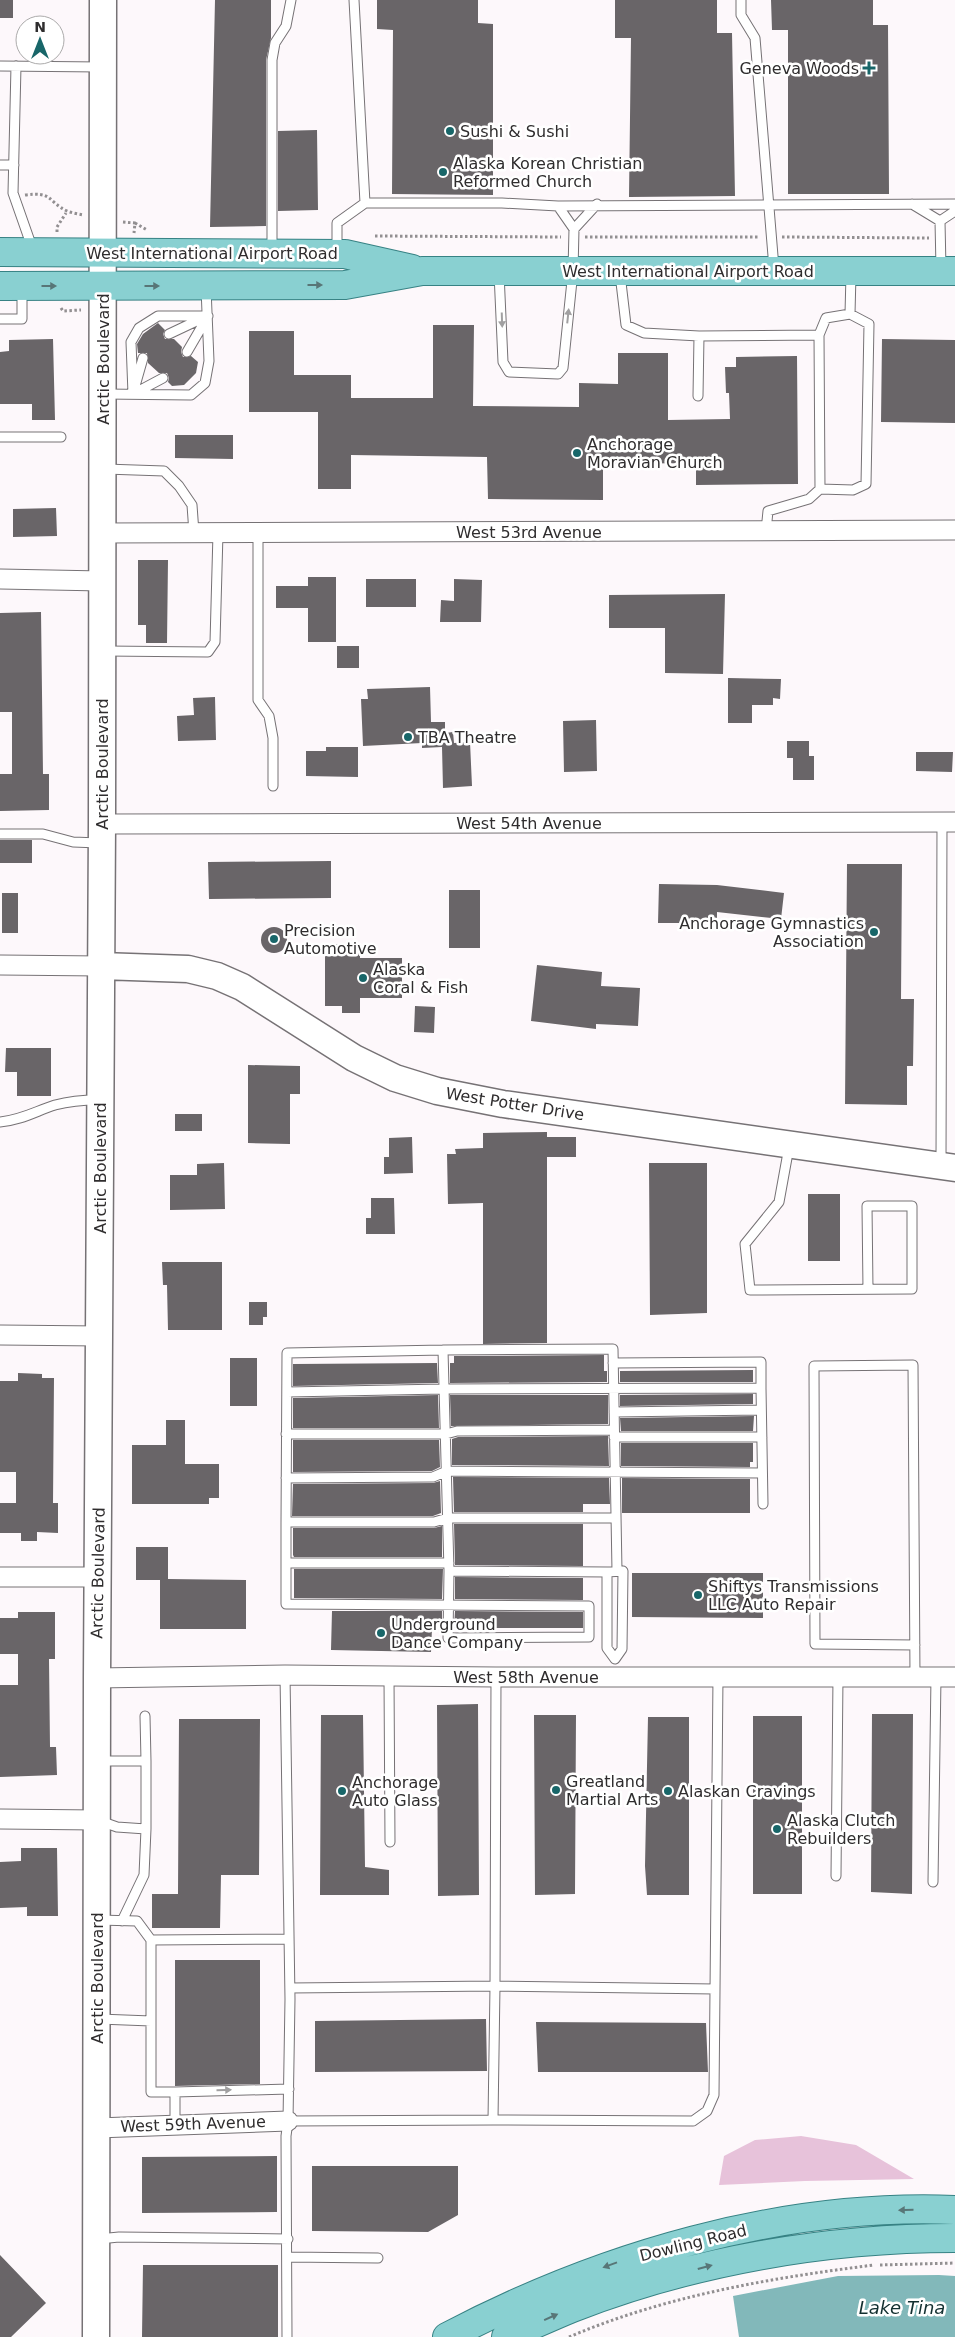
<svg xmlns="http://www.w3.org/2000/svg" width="955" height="2337" font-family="'DejaVu Sans',sans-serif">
<rect width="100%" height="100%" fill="#fdf8fb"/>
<path fill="#e7c2da" d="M801 2136 856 2145 914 2179 805 2181 719 2185 724 2156 755 2140Z"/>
<path fill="#82b8ba" d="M939 2275 955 2276V2337H739L733 2296 838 2276Z"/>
<path fill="#696568" d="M0 0H13V18H0Z
M215 0H271V38L266 60V226L210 227Z
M377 0H478V23L493 24V195L392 194 393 30 377 29Z
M615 0H717V33H732L735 196 629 197 631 38H615Z
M771 0H873V25H888L889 194H788V30H772Z
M317 130 318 210 278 211V131Z
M158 323 165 330 163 334 165 339H174L182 347 181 352 183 357 191 356 198 362 196 373 184 385 172 386 168 382 169 378 167 373H159L148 363 147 353H138L137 344 143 334Z
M433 325H474L473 406 579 407V383L618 384V353H668V420L730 419 729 393H726L725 367H736V357L797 356 798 484 696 485V463L603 464V500L488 499 487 457 351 455V489H318V412H249V331H294V375H351V398H433Z
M53 339 55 420H32V404H0V352L9 351V340Z
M882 339 955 340V423L881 422Z
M175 435H233V459L175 458Z
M56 508 57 536 13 537V509Z
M138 560H168L167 643H146V625H138Z
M308 577H336V642H308V608H276V586H308Z
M366 579H416V607H366Z
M454 579 482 580 481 622H440L441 600 454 601Z
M725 594 723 674 665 673V628H609V595Z
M41 612 43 774H49V810L0 811V774H12V712H0V613Z
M337 646H359V668H337Z
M728 678 781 679 780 699 773 698V705H752V723H728Z
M430 687 431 722H445V733L453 732 454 743 470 742 472 786 443 788 442 747 422 748V743L363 746 361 699H368L367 689Z
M215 697 216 740 178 741 177 716 194 715 193 698Z
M596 720 597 771 564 772 563 721Z
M787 741H809V756H814V780H793V758H787Z
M326 747H358V777L306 776V751H326Z
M916 752H953L952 772 916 771Z
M0 840H32V863H0Z
M331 861V898L209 899 208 862Z
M847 864H902L901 999H914L913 1066H907V1105L845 1104Z
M659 884 717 885 784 893 781 919 717 912V923H658Z
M449 890H480V948H449Z
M2 893H18V933H2Z
M261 940a13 13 0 1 1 26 0a13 13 0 1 1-26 0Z
M325 944H360V958H402V998H360V1013H342V1006H325Z
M537 965 602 972 601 986 640 988 638 1026 596 1024V1029L531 1021Z
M415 1006 435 1007 434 1033 414 1032Z
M6 1048H51V1096H17V1072H5Z
M248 1065 300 1066V1094H290V1144L248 1143Z
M175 1114H202V1131H175Z
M547 1132V1137H576V1157H547V1343L483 1344V1203L448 1204 447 1154H456L455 1149 483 1148V1133Z
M412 1137 413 1173 384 1174V1157H389V1138Z
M224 1163 225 1209 170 1210V1175H197V1164Z
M649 1163H707V1313L650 1315Z
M808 1194H840V1261H808Z
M371 1198H394L395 1234H366V1218H371Z
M162 1262H222V1330H168L167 1285H163Z
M249 1302H267V1317H263V1325H249Z
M604 1355V1371H607V1382L450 1383V1363H454V1356Z
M230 1358H257V1406H230Z
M437 1363 438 1383 293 1386V1364Z
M753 1370V1382H620V1371Z
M18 1373 42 1374V1378H54L53 1503H58V1533L37 1532V1541H21V1533H0V1503H16V1472H0V1381H18Z
M753 1394V1404L620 1406V1395Z
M438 1395 439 1428H293V1398Z
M450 1395H608V1424L451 1426Z
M754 1416 753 1431H621L620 1418Z
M166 1420H185V1464H219V1498H209V1504H132V1445H166Z
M608 1436 609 1466 452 1465V1439L458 1437Z
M293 1440H439L440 1467 432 1471 293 1472Z
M621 1443H753V1462H750V1467L621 1466Z
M453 1477 609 1478 610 1504H583V1512H454Z
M622 1478 750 1479V1513H622Z
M440 1481 441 1513 433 1516H292L293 1484 433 1483Z
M454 1524H583V1566L455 1565Z
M442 1526V1557H294L293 1555V1528H434Z
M136 1547H168V1579L246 1580V1629H160V1580H136Z
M294 1569H443L442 1599 294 1598Z
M632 1573H763V1618L632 1617Z
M455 1577 583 1578V1600L455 1599Z
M332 1611H442V1628H432L431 1652 331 1650Z
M455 1611 583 1612V1628H454Z
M18 1612H55V1659H49L50 1747H56L57 1775 0 1777V1685H18V1654H0V1618H18Z
M478 1704 479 1895 438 1896 437 1705Z
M872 1714H913L912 1894 871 1892Z
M321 1715H363L365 1867 389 1870V1895H320Z
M534 1715H576L575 1894 535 1895Z
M753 1716H802V1894H753Z
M648 1717H689V1895H647L645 1866Z
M179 1719H260L259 1875H221L220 1928H152V1894H178Z
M21 1848H57L58 1916H27V1907L0 1908V1862L21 1861Z
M175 1960H260V2084L175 2086Z
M486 2019 487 2071 315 2072V2021Z
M536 2022 706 2023 708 2072H538Z
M277 2156V2212L142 2213V2157Z
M312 2166H458V2215L428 2232 312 2231Z
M0 2255 46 2303 11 2337H0Z
M143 2265H278V2337H142Z"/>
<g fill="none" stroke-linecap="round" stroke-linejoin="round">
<defs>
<path id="lane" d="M354 0 365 203H502L558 206 955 204
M741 0V15L755 38 774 268
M0 66 101 67
M16 66 13 193 33 250
M0 165H14
M912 204 940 221
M940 221 941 268
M940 221 955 211
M574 229 597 204
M337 250V223L365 203
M272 251V60L275 43 286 26 291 0
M499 273 503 362 509 372 558 374 563 368 573 271 574 229 558 206
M620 274 626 325 644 333 699 336
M850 314 869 324 866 484 853 490 820 489 819 335 826 318 850 314 851 274
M0 319H22V288
M169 334 205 317
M187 352 208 316
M135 386 143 358
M104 394 191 395 205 383 209 361 206 288
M133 394 131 342 139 328 158 316H208
M133 394 163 378
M698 396 699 336 819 335
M0 437H61
M105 469 164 471 179 486 192 505 194 533
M766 531 768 511 809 499 820 489
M258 533V700L269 716 273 738V786
M105 651 208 652 215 642 218 533
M0 834H43L73 842 99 843
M0 1122C22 1120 36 1111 55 1105 70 1101 83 1100 98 1100
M789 1147 779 1202 745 1244 750 1290 912 1289V1206H867L868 1289
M941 1163 942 822
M613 1363 761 1362V1388
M287 1392 444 1389 761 1388 763 1504
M614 1412 761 1410
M286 1434H446L457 1431 614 1430
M614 1437H762
M286 1478 433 1477 447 1471 762 1473
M286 1522 287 1353 443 1350
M286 1563H449
M449 1571 443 1350 613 1349 617 1571
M623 1571 622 1649 615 1659 607 1648V1572Z
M607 1572 449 1571 448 1638 589 1637V1606L286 1604V1522H434L448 1518H616
M915 1645 815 1644 814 1366 913 1365 915 1677
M285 1675 290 1999 288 2121 286 2136 287 2337
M389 1677 390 1842
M99 1761H146L145 1716
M100 1821 117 1827 146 1829V1761
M836 1876 838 1677
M933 1882 936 1677
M98 1920 137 1921 151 1940V2092H175V2125
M122 1921 144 1875 146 1829
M151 1940 289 1939
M290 1988 495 1986 715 1989
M99 2019 151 2021
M175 2092 289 2089
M493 2120 693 2121 707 2111 714 2095 718 1677
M288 2121 493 2120 495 1986 496 1677
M99 2239 119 2237 288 2239
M288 2257 378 2258"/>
<path id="street" d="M102 533 955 530
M0 579 102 581
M102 824 955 822
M0 965 101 966
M0 1335 100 1336
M0 1577H98
M97 1678 285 1675 496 1677H955
M0 1819 97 1820
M97 2128 288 2121"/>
<path id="secondary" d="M101 966 188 969 217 976 242 987 354 1058 395 1078 437 1091 503 1104 955 1168
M96 2337 97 1678 102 824 103 0"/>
<path id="primary" d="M0 252 345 254 412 269
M0 286 345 285 422 271H955
M447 2337C601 2256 780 2203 955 2210
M506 2337C528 2327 550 2317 572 2308 693 2261 825 2238 955 2238"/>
</defs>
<use href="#lane" stroke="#767275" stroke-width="11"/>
<use href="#street" stroke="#767275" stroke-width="21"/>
<use href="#secondary" stroke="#767275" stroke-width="29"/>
<use href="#primary" stroke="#378284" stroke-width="30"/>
<path stroke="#928f91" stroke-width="3" stroke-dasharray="2.5 2.5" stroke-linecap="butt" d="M25 195C53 191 48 202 67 211 72 213 78 214 83 215
M123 222 135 223 134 233
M135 223 147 230
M57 232V227L66 213
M375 236 561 237
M585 237H759
M782 237 929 238
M61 308 63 311 81 310
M880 2265 955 2263
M569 2337C665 2296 770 2278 874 2265"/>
<use href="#lane" stroke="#fff" stroke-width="9"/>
<use href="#street" stroke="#fff" stroke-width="19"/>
<use href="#secondary" stroke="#fff" stroke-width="26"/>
<use href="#primary" stroke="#89d0d1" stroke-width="28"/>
</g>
<defs><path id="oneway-solid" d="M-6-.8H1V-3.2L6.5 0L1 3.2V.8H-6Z" transform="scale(1.25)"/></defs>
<g fill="#587677">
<use href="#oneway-solid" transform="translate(315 285)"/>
<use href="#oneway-solid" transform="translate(49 286)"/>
<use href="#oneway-solid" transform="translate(152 286)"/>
<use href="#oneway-solid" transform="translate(906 2210) rotate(179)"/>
<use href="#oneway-solid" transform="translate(610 2265) rotate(160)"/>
<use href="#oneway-solid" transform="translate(705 2267) rotate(-15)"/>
<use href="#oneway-solid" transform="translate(551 2317) rotate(-24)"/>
</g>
<g fill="#a1a0a1">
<use href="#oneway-solid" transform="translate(568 316) rotate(-84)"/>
<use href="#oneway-solid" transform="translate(502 320) rotate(88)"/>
<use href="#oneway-solid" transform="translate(224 2090) rotate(-2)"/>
</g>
<g fill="#186669" stroke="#fff" stroke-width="2">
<path d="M866.5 60.5h5v5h5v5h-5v5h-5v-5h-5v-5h5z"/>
<circle cx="450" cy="131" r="5"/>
<circle cx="443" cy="172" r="5"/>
<circle cx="577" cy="453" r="5"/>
<circle cx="408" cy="737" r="5"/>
<circle cx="874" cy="932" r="5"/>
<circle cx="274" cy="939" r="5"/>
<circle cx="363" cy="978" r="5"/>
<circle cx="698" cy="1595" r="5"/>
<circle cx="381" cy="1633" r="5"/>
<circle cx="556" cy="1790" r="5"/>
<circle cx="342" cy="1791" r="5"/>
<circle cx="668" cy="1791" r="5"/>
<circle cx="777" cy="1829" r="5"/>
</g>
<g text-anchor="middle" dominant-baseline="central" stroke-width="5" stroke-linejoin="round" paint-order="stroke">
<g font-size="16" fill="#2f2d2e" stroke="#fff" text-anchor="start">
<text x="859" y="68" text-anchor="end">Geneva Woods</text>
<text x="460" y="131">Sushi &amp; Sushi</text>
<text x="453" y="163">Alaska Korean Christian<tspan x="453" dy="18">Reformed Church</tspan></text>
<text x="587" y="444">Anchorage<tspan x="587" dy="18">Moravian Church</tspan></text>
<text x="418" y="737">TBA Theatre</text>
<text x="864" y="923" text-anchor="end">Anchorage Gymnastics<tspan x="864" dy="18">Association</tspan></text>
<text x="284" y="930">Precision<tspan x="284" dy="18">Automotive</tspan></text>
<text x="373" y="969">Alaska<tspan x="373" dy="18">Coral &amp; Fish</tspan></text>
<text x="708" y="1586">Shiftys Transmissions<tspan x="708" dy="18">LLC Auto Repair</tspan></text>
<text x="391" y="1624">Underground<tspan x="391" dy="18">Dance Company</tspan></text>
<text x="566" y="1781">Greatland<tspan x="566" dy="18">Martial Arts</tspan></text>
<text x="352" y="1782">Anchorage<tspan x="352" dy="18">Auto Glass</tspan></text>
<text x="678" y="1791">Alaskan Cravings</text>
<text x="787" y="1820">Alaska Clutch<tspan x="787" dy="18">Rebuilders</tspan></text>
</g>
<g font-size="16" fill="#2f2d2e" stroke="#fff">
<text x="212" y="253">West International Airport Road</text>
<text x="688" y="271">West International Airport Road</text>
<text transform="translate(103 359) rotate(-90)">Arctic Boulevard</text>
<text x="529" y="532">West 53rd Avenue</text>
<text transform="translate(102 764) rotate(-90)">Arctic Boulevard</text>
<text x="529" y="823">West 54th Avenue</text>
<text transform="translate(515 1104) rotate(9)">West Potter Drive</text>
<text transform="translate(100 1168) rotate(-90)">Arctic Boulevard</text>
<text transform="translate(98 1573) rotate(-89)">Arctic Boulevard</text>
<text x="526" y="1677">West 58th Avenue</text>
<text transform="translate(97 1978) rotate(-90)">Arctic Boulevard</text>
<text transform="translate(193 2124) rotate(-2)">West 59th Avenue</text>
<text transform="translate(693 2243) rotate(-14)">Dowling Road</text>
</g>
<g font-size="18" font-style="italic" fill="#122f30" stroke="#fff">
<text x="902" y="2307">Lake Tina</text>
</g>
</g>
<g transform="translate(40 40)"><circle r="24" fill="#ffffff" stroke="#acabab"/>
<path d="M0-4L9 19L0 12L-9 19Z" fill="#186669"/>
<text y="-8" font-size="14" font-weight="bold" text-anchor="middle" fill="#2f2d2e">N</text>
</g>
</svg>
